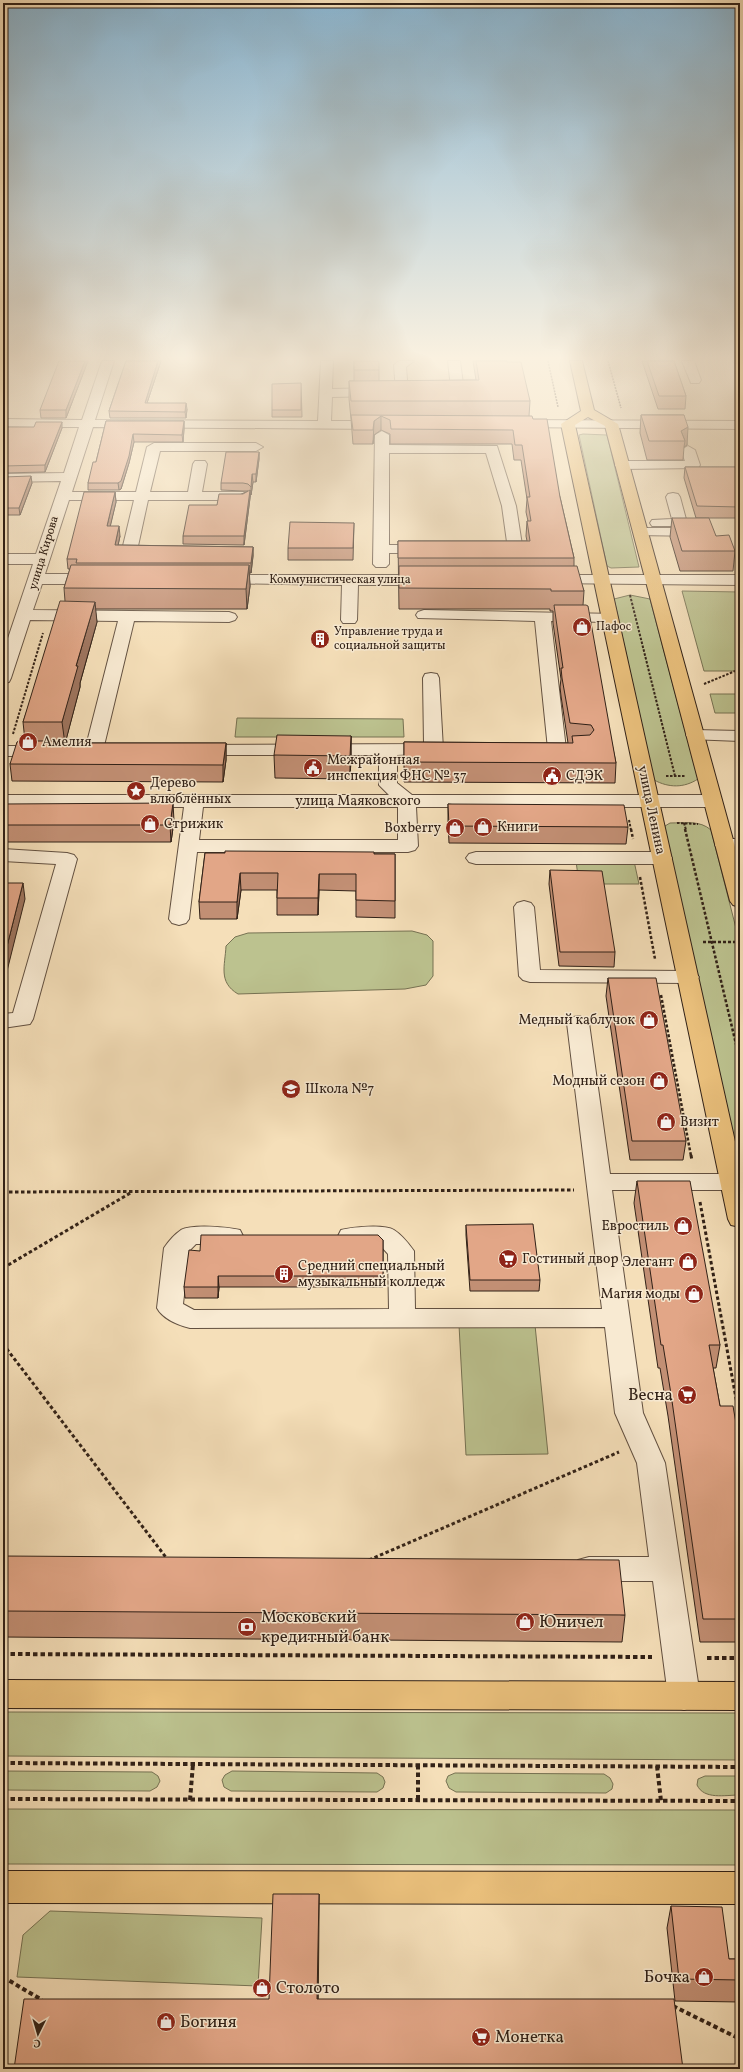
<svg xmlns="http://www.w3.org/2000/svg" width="743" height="2072" font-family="Vollkorn,serif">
<rect width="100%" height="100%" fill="#f5dfb9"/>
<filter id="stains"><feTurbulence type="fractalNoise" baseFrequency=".005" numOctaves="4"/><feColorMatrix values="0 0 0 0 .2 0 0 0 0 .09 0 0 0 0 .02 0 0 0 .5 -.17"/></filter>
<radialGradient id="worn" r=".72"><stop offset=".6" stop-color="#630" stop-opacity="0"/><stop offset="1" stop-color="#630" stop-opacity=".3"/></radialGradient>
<path fill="#bcc28f" stroke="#767253" d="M583 434 607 435 639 567 611 568 607 566 579 435Z
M682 591 740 592V671H704Z
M630 595 650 599 698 779C684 788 669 788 654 780L614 599Z
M710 694H740V713H715Z
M237 718 403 719 404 737H235Z
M670 823C684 823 700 820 711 830L740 944V1184L663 831 665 826Z
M576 861H634L639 884H579Z
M412 931 427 935 433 941V976L426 985 405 989 238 994C218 982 225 966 226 946L235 937 248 933Z
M459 1325H535L548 1454 466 1455Z
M3 1712 740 1713V1760L3 1756Z
M3 1771 152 1772 158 1776 160 1781 157 1787 150 1791 3 1790Z
M232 1771 377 1773 383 1777 385 1782 383 1788 377 1792 231 1791 224 1787 222 1780 225 1775Z
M455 1773 604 1774 610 1778 613 1784 612 1789 606 1793 456 1792 449 1788 446 1781 448 1776Z
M705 1776H740V1795C725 1795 704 1800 697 1785L698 1779Z
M3 1809 740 1810V1865L3 1864Z
M50 1911 262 1918 258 1986 17 1977 23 1935Z"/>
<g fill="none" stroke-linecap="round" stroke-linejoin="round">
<defs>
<path id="minor" d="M102 361H114L95 420 318 421 321 361H333L332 389 378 388 384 392 378 396 332 397 331 421H381L388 425 381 429 93 427 72 492H136L147 447 154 443H256L263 447 256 451H160L150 492H188L193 464 195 461H205L207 464 202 492H243L248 493 250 496 248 499 243 500H148L138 546 159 547 161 550 159 553H124L122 550 134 500H69L45 574H97L102 576 105 579 102 582 97 584H42L33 610 229 612 235 614 237 617 235 620 229 622 134 621 103 750 100 754 94 755 88 754 85 750 118 621 30 620 11 678 9 682 3 683V653L33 564H3V554H36L61 481 3 482V474L64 473 79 427H3V419L82 420Z
M399 361H414L406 367 408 392 402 396 396 392 394 365Z
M448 361H460L464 392 462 395 441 396 435 392 441 388H451Z
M682 361H694L701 380 699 383H691Z
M733 361H740V366L736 365Z
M517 420 740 421V429L512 427 510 424Z
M382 431 389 435V445L497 446 516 506 522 545 520 548 490 553 485 552 483 549 485 546 507 542 502 506 486 453H389V545H428L433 546 435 549 433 552 428 553H389V564L386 567H376L373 564 375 435Z
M688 446 695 450 700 465 698 468 622 469 617 468 615 465 617 462 622 461H685L681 450Z
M673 493 678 494 680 497 687 523 685 526H652L650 523 652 520 672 519 666 497 668 494Z
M641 528H699L704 529 706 532 704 535 699 536 636 535 634 532 636 529Z
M220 575H429L434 577 437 580 434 583 429 585H358L357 620 355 623H343L341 620 342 585 215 583 212 580 215 577Z
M552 575H740V585L547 583 544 580 547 577Z
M424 610 615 614 617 617 615 620 609 622 551 621 566 749 563 753 557 754 551 753 548 749 535 621 418 618 416 615 418 612Z
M431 673 437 674 439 678 443 749 440 753 397 755V783L412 795H713L720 797 722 801 720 805 713 807H416L418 846 415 850 408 852H197L189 919 186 923 179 925 172 923 169 919 184 807H3V795H389L379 785V755H197L191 754 188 750 191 746 197 745 424 744 423 678 425 674ZM203 807H398V840H199Z
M695 730 740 731V741L689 739 686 735 689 731Z
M3 746H44L50 747 53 751 50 755 44 756H3Z
M725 839H740V851L718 849 715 845 718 841Z
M3 849 67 853 74 855 77 859 33 1019 30 1024 3 1028V1014L13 1013 56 864 3 861Z
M476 852H662L669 854 672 858 669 862 662 864H476L469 862 466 858 469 854Z
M524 901 531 903 534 907 540 970 688 971 695 973 699 977 695 981 688 983 530 982 523 980 519 976 514 907 517 903Z
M578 1016 586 1018 589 1023 610 1174H732L740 1176V1188L732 1190H612L643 1413 665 1463 700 1696 695 1706 684 1710 673 1706 668 1696 653 1581H589L578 1578 574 1569 578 1560 589 1557H649L637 1463 615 1413 605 1327 190 1328C178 1325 163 1319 157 1308L164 1248C168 1242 175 1234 181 1230 192 1224 228 1227 240 1230L243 1236 240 1242 231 1244H196L189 1251 183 1304 194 1310 389 1309 388 1254 379 1244H350L341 1242 338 1236 341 1230C352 1227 384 1224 394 1230 402 1235 409 1244 414 1251L415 1309H602L567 1023 570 1018Z"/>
<path id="major" d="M570 361H582L594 410 618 424 740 865V907L733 905 730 901 605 426 588 417 575 425 740 1164V1227L731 1225 728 1219 561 424 581 411Z
M3 1680 740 1682V1710L3 1708Z
M3 1871 740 1872V1904L3 1903Z"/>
</defs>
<use href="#minor" stroke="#625040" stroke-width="2"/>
<use href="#major" stroke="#312117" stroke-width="2"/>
<path stroke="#312117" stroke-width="1.5" stroke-dasharray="2 1" stroke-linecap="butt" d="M548 361 558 407
M608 361 621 408"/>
<path stroke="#312117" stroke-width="2" stroke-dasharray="2.5 1.5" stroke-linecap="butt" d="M630 595 675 776
M704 684 740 669
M13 734 43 633
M666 776H685
M629 820 631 830
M677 823 698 824
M684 823 686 830"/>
<path stroke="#312117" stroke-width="2.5" stroke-dasharray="3 2" stroke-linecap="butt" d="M631 829 633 839
M685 829 740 1061
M640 877 655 959
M703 942H740
M661 995 691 1156"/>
<path stroke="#312117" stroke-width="3" stroke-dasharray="3.5 2.5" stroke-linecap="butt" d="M691 1155 692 1161
M3 1192 574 1190
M700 1202 740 1420
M3 1268 132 1192
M3 1344 168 1560
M369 1560 619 1452"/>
<path stroke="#312117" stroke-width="4" stroke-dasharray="4.5 3" stroke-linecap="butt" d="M3 1654 652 1657
M707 1658H740
M3 1763 740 1767
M418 1765V1800
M657 1766 661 1801
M3 1799 740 1801
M190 1800 193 1764
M3 1977 42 2000
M673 2006 740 2039"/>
<use href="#minor" fill="#f8ead2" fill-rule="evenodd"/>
<use href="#major" fill="#eac07c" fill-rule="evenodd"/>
</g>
<path fill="#c28f74" stroke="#312117" d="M88 361 66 418H41L40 410Z
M126 361H161L147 403 187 409 186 418H110L109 411Z
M354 361 379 370V381L476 380 473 361H507V362L530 401 529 416 533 419 560 497 574 558V566L584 591 583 605 616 763 615 783 404 782V742L568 743 561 696 560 687 561 679 553 623V611H550V609H399L398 541H527L526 536 527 521H528L526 512 527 499 521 460H514L512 444H390V434L381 430 374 435 373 444H353L351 419 349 399V381H354Z
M642 361H674L686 396 685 409H658Z
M301 383 302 417H272V410Z
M641 415H684L687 445 684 447 683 460H647L640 433Z
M106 421H184V429L183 442H134L129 463 121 489 119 490H88V483L96 462Z
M3 427 62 428 45 472 3 473Z
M259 452V459L256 482H253L251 495 250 494V498L244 545 183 544V536L217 505 248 491H243L221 490V483Z
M685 467H740V518H696L684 478Z
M3 477 32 483 20 515H3Z
M115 492 116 502 110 526 120 536 118 545 253 547V556L251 573H249L250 586 247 609H95L97 622 80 683V687L65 743H226V760L223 782 12 781 10 764 25 741 23 722 65 601 64 588 70 569H68L67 559Z
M672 518 716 536 735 551 733 571H680L670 537Z
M354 523 353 560H288V548Z
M351 736V758L350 779 275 778 274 755Z
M3 804 174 821 171 842H3Z
M448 804 628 827 626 844 449 843 448 822Z
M205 853 395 854V918L356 917V891L319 890 318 915H277V890H241L237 919H200L199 902Z
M550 870 615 952 614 967 559 966 549 884Z
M608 978 686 1141 683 1160H630L606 996Z
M637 1181 720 1345 716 1368H713L720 1406 740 1447V1642H700L668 1416 660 1368H658L634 1203Z
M466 1225 540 1280 539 1291H470L466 1235Z
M383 1240V1287H219L218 1298H185L184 1287 200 1251Z
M3 1556 625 1615 622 1642 3 1637Z
M671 1906 729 1959H740V2002L675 2001 667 1928Z"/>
<path fill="#9e745e" stroke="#312117" d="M85 361H88L66 418V410Z
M158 361H161L145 409V403Z
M186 403 187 409 186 418 185 412Z
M381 416V430L374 435 373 444 374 421Z
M184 421V429L183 442 182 435Z
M62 422V428L45 472V465Z
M688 427 687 445 684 447 685 441 681 431Z
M133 434 134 442 129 463 121 489 119 490 118 483Z
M259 452V459L256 482V474Z
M252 474 253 482 251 495V487Z
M31 476 32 483 20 515 19 508Z
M250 490V498L244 545V536Z
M115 492 116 502 108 536 107 526Z
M119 526 120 536 116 555 115 545Z
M253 547V556L251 573V563Z
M249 565 250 586 247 609 246 589Z
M95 602 97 622 80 683V687L65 744 62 722 76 666Z
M351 736V758L350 779V756Z
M226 743V760L223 782V765Z
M173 803 174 821 171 842 170 825Z
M240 873 241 890 237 919V902Z
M319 874V890L318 915V898Z
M23 883 25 899 3 987V962Z
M218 1276 219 1287 218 1298Z
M319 1894V1919L318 2024 317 1999Z"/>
<path fill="#e2a687" stroke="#312117" d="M59 361H85L66 410H40Z
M126 361H158L145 403H186L185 412 109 411Z
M354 361H379V370H354Z
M476 361H507V362H521L530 401H351L349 381 479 380Z
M647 361H674L686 396H659Z
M301 383V410H272V384Z
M351 415 532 416 533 419H547L560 497 574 558H398V541H530L527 521H531L527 497H530L522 445H515L513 430 391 429 390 420 381 416 374 421 373 430H353Z
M641 415H684L688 427 681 431 685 441H649Z
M106 421H184L182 435 133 434 129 456 121 481 118 483H88L93 462H96Z
M36 422H62L45 465 3 466V427H34Z
M226 452H259L256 474H252L251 487 248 484 243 483H221Z
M685 467H740V507L697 506Z
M31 476 19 508H3V477Z
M250 490 244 536H183L189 505H217L219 494H243Z
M84 492H115L107 526H119L115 545 253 547 251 563H76L77 559H67Z
M672 518H709L716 536 729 535 735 551H682Z
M290 522 354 523 353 548H288Z
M71 565H249L246 589 64 588Z
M399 566H577L584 591H551V589L399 588Z
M60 601 95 602 76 666H78L62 722H23Z
M554 605H586L588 606 616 763 404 762V742L573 743 572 736 590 735 594 730 591 725 570 723 562 678 561 668H563Z
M277 735 351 736 350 756 274 755Z
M19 741H59V743H226L223 765 10 764 17 742Z
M173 803 170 825H3V804Z
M448 804 624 805 628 827 449 826Z
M225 851 374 852V854H395V901L356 900V874H319L318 898H277L278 873H240L237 902H199L205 853H225Z
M550 870 602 871 615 952H560Z
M3 883H23L3 962Z
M608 978H656L686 1141H632Z
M637 1181H690L720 1345H709L720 1406H733L740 1447V1619H703L671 1394 663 1345H661Z
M533 1224 540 1280H470L466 1225Z
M201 1235H378L383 1240V1276H218V1287H184L189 1250 200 1251Z
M3 1556 619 1560 625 1615 3 1611Z
M273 1894H319L317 1999H674L683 2069H14L24 1999H269Z
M671 1906 722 1907 729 1959H740V1980L679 1979Z"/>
<linearGradient id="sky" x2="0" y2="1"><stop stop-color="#8ab7d4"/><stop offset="0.55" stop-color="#faf1e0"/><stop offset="1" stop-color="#faf1e0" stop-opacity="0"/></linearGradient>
<rect width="743" height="651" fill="url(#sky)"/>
<defs>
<symbol id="shop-disc" viewBox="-11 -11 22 22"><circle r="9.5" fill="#8f2418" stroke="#f8ead2"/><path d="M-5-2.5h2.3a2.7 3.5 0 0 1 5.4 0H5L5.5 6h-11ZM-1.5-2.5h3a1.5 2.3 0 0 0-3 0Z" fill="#fff"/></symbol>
<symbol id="building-disc" viewBox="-11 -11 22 22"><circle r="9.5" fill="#8f2418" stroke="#f8ead2"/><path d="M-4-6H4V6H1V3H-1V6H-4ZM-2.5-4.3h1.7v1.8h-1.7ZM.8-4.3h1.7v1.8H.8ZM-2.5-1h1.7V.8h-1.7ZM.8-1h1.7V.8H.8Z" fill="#fff"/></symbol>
<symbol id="civic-disc" viewBox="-11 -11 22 22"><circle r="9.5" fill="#8f2418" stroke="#f8ead2"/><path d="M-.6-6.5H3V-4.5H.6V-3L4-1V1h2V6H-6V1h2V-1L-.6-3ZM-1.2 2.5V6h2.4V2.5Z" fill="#fff"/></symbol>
<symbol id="sight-disc" viewBox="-11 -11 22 22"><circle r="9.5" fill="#8f2418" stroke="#f8ead2"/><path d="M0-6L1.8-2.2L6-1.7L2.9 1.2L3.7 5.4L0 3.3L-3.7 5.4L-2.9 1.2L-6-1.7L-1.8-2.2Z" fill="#fff"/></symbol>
<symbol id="school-disc" viewBox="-11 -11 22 22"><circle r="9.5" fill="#8f2418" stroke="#f8ead2"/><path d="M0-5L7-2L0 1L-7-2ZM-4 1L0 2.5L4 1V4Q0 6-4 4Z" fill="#fff"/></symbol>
<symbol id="supermarket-disc" viewBox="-11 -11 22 22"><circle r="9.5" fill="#8f2418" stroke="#f8ead2"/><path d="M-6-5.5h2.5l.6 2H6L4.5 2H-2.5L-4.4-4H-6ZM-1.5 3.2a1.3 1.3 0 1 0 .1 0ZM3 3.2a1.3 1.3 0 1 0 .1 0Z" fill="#fff"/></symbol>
<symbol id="bank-disc" viewBox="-11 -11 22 22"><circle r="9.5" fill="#8f2418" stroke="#f8ead2"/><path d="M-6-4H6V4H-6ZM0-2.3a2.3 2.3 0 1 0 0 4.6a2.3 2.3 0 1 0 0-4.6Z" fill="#fff"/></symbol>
</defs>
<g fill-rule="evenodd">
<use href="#shop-disc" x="571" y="616" width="22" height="22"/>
<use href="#building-disc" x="309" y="628" width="22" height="22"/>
<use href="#shop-disc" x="17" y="731" width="22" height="22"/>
<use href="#civic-disc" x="302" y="757" width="22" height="22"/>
<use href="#civic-disc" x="541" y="765" width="22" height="22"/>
<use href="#sight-disc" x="125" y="780" width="22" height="22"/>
<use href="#shop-disc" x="139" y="813" width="22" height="22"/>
<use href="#shop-disc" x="472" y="816" width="22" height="22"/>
<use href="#shop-disc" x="444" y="817" width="22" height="22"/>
<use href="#shop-disc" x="638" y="1009" width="22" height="22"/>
<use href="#shop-disc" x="648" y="1070" width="22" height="22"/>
<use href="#school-disc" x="280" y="1078" width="22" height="22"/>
<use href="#shop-disc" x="655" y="1111" width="22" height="22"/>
<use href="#shop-disc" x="672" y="1215" width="22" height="22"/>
<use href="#supermarket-disc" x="497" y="1248" width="22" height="22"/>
<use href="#shop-disc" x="677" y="1251" width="22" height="22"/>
<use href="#building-disc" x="273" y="1263" width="22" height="22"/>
<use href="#shop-disc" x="683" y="1283" width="22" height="22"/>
<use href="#supermarket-disc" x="676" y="1384" width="22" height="22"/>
<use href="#shop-disc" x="514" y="1611" width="22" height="22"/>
<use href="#bank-disc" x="236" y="1616" width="22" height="22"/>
<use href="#shop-disc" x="693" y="1966" width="22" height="22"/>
<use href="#shop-disc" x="251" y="1977" width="22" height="22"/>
<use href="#shop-disc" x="155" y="2011" width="22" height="22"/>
<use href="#supermarket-disc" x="470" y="2026" width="22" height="22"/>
</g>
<g text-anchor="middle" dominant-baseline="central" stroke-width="3" stroke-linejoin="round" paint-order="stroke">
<g font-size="12" fill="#312117" stroke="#f8ead2">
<text transform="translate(44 553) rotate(-73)">улица Кирова</text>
<text x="340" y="580">Коммунистическая улица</text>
</g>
<g font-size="12" fill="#312117" stroke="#f8ead2" text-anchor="start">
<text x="596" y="627">Пафос</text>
<text x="334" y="632">Управление труда и<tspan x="334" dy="14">социальной защиты</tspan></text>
</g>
<g font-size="14" fill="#312117" stroke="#f8ead2" text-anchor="start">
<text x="42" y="742">Амелия</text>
<text x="327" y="760">Межрайонная<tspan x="327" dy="16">инспекция ФНС № 37</tspan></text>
<text x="566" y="776">СДЭК</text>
<text x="150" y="783">Дерево<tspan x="150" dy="16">влюблённых</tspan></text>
<text x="164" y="824">Стрижик</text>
<text x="497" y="827">Книги</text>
<text x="441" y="828" text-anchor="end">Boxberry</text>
<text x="635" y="1020" text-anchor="end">Медный каблучок</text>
<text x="645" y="1081" text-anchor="end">Модный сезон</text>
<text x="305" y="1089">Школа №7</text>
<text x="680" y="1122">Визит</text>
<text x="669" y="1226" text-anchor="end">Евростиль</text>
<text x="522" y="1259">Гостиный двор</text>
<text x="674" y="1262" text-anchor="end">Элегант</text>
<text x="298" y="1266">Средний специальный<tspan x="298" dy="16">музыкальный колледж</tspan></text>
<text x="680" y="1294" text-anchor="end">Магия моды</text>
</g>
<g font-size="14" fill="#312117" stroke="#f8ead2">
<text x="358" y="801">улица Маяковского</text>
<text transform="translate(651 810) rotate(78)">улица Ленина</text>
</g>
<g font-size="17" fill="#312117" stroke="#f8ead2" text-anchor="start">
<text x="673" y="1395" text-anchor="end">Весна</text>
<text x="261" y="1617">Московский<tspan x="261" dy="20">кредитный банк</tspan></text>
<text x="539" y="1622">Юничел</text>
<text x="690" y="1977" text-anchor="end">Бочка</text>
<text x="276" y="1988">Столото</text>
<text x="180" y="2022">Богиня</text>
<text x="495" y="2037">Монетка</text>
</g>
</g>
<rect width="743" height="2072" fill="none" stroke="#f5dfb9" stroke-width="16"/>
<rect x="4" y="4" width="735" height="2064" fill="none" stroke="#312117" stroke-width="2"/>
<rect x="8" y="8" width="727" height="2056" fill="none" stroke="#312117"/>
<g transform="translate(38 2034) rotate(185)" stroke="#f8ead2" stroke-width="3" paint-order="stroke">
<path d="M0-3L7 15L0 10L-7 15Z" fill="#312117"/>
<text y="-6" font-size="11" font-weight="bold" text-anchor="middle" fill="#312117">С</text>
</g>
<rect width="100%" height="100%" filter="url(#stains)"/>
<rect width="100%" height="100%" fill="url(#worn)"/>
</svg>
